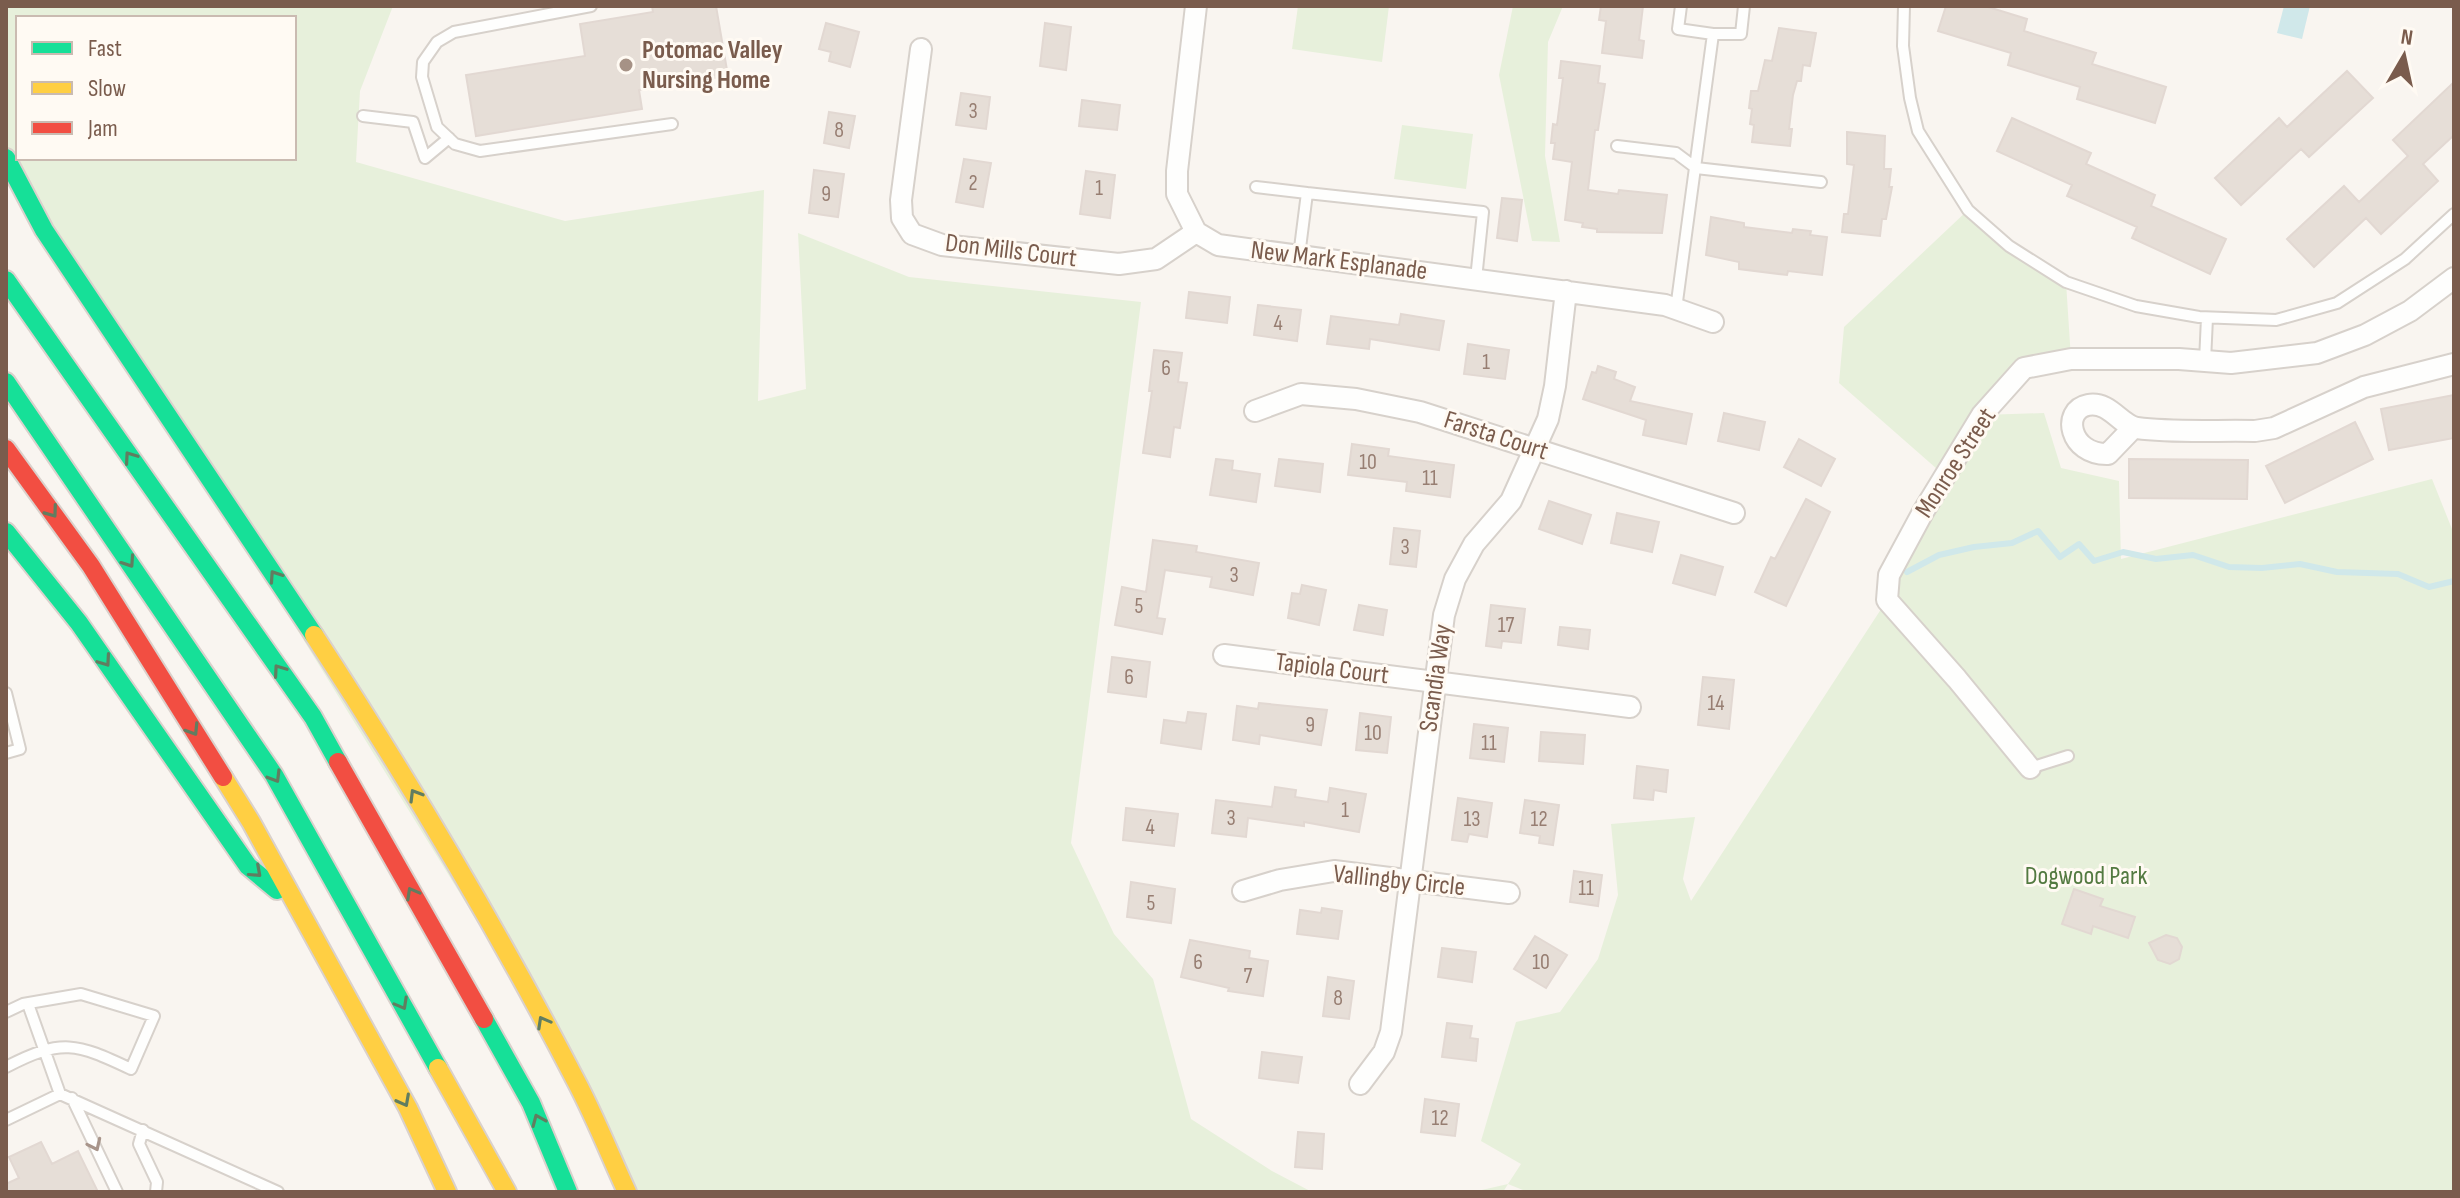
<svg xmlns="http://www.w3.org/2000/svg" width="2460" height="1198" font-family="'Sofia Sans Condensed',sans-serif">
<rect width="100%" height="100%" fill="#f9f5f0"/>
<path fill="#e7f0db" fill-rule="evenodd" d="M6 6H393L360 91 356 162 565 221 764 190 758 401 806 389 798 233 909 277 1141 302 1071 843 1114 934 1153 979 1191 1119 1272 1171 1312 1192H627L577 1083 6 158ZM18 18H294V158H18Z
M1298 6H1389L1382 62 1292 49Z
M1513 6H1563L1548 42 1545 156 1560 242 1532 241 1499 75Z
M1402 125 1473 134 1466 189 1394 179Z
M1968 210 2066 282 2071 359 2024 369 1983 415 2044 413 2061 468 2119 481 2121 559 2432 479 2454 534V1192H1528L1508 1184 1503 1192H1473L1508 1184 1521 1164 1481 1141 1516 1022 1560 1012 1598 959 1618 895 1611 824 1695 817 1683 879 1691 901 1887 600 1945 476 1839 383 1844 327Z"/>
<path fill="#d0e8ea" d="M2284 6H2310L2302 39 2277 33Z"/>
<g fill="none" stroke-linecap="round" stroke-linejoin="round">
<path stroke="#d0e8ea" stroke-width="6" d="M1907 572 1939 555 1974 547 2012 543 2038 531 2060 557 2079 544 2094 561 2123 552 2156 559 2193 555 2229 567 2262 568 2300 564 2337 572 2398 574 2429 587 2454 581"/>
</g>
<path fill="#e6ded7" stroke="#e2d8d2" stroke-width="2" d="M652 6H716L728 76 639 90 642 109 476 136 466 75 585 56 580 24 653 12Z
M1601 6H1643L1639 40 1644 41 1642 58 1602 53 1606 21 1599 20Z
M1946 6H1985L2027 19 2024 31 2096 53 2092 64 2166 87 2155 123 2077 99 2080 87 2008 65 2011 53 1938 31Z
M826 23 859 32 850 67 829 61 831 52 819 49Z
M1045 23 1071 27 1066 70 1040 66Z
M1779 28 1816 33 1810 66 1803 65 1801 81H1797L1793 95 1789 129H1792L1790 146 1752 142 1754 125 1750 124 1752 109 1749 108 1751 91H1758L1765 60 1772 61Z
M1561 61 1600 66 1598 83 1605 84 1598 130H1595L1588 190 1618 194 1619 190 1667 195 1662 233 1597 232V229L1582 227 1583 223 1565 220 1572 162 1553 159 1555 143H1551L1553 124 1557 125 1563 78H1559Z
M2347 71 2373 98 2309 157 2301 149 2241 205 2215 178 2279 118 2287 127Z
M2454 82V135L2423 164 2438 181 2381 234 2366 218 2314 267 2287 239 2344 186 2359 202 2408 156 2393 140Z
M961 93 990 97 986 129 956 125Z
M1082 100 1120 105 1117 130 1079 126Z
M829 112 855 116 849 148 824 143Z
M2012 118 2091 153 2086 164 2155 195 2151 206 2226 239 2210 274 2132 238 2137 227 2067 196 2072 185 1997 151Z
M1847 132 1885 136 1884 169H1891L1889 187H1892L1886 219H1882L1880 236 1842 232 1844 214H1848L1854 165 1847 164Z
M964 159 991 163 983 207 956 202Z
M814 170 844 174 838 217 809 213Z
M1086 171 1115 175 1110 218 1080 214Z
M1502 198 1522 200 1517 241 1497 238Z
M1711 217 1744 223V227L1792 233 1793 229 1811 231 1810 235 1827 237 1822 275 1788 271 1787 275 1739 269V262L1706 255Z
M1189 292 1230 297 1227 323 1186 318Z
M1258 305 1301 310 1297 341 1254 335Z
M1401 314 1444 321 1439 350 1370 339 1369 349 1327 344 1331 316 1399 325Z
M1468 344 1509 350 1505 379 1464 374Z
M1154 350 1182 353 1178 382 1187 383 1180 428 1174 427 1170 457 1143 453 1152 391H1149Z
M1598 366 1616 372 1614 379 1635 387 1630 401 1692 414 1686 444 1643 435 1646 420 1583 399 1592 372 1596 373Z
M2454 395V438L2389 450 2381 409Z
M1724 413 1765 422 1759 450 1718 441Z
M2355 422 2373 459 2285 503 2266 466Z
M1799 439 1835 459 1821 486 1784 467Z
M1352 444 1389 449 1388 456 1454 465 1450 497 1406 491 1407 482 1348 475Z
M1216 459 1233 461 1232 470 1260 474 1256 502 1210 495Z
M1279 459 1323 464 1320 492 1275 486Z
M2129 459 2248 460 2247 499 2129 498Z
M1806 499 1830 512 1786 606 1755 592 1771 557 1775 559Z
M1549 501 1591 515 1582 544 1539 529Z
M1617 513 1659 522 1652 552 1611 543Z
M1394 528 1420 531 1416 567 1390 564Z
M1153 540 1197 546 1196 552 1259 563 1253 595 1210 587 1212 577 1165 570 1157 618 1165 619 1162 634 1115 625 1122 587 1146 592Z
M1681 555 1723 567 1715 595 1673 583Z
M1302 585 1326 590 1319 625 1288 618 1292 593 1300 594Z
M1359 605 1387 610 1383 635 1354 630Z
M1491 605 1525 609 1521 643 1502 641 1501 648 1486 646Z
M1560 627 1590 630 1588 649 1558 645Z
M1112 657 1150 662 1146 697 1108 692Z
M1703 677 1734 680 1729 729 1698 725Z
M1259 703 1327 710 1321 745 1260 735 1259 744 1233 740 1237 706 1258 709Z
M1188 712 1206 714 1201 749 1161 743 1164 720 1186 723Z
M1360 713 1391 717 1387 753 1356 750Z
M1474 724 1508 728 1504 762 1470 758Z
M1541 732 1585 735 1583 764 1539 761Z
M1637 766 1668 770 1666 792 1654 790 1653 800 1634 798Z
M1275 787 1296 790 1295 797 1328 802 1330 788 1366 794 1359 832 1304 822V826L1248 818 1246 837 1212 833 1216 800 1272 807Z
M1458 798 1492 803 1487 837 1469 834 1467 842 1452 840Z
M1525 800 1559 805 1553 845 1539 843 1540 836 1520 833Z
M1126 808 1178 814 1174 846 1123 840Z
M1574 871 1602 875 1598 906 1570 902Z
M1131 882 1175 889 1171 923 1127 917Z
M2074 889 2103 899 2100 906 2135 917 2128 938 2093 926 2091 934 2062 924Z
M1322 908 1342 911 1338 939 1297 934 1300 910 1321 913Z
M2166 935 2177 938 2182 947 2179 959 2170 964 2158 960 2149 943Z
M1535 936 1567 955 1546 988 1514 969Z
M1190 940 1250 951 1249 958 1268 961 1263 996 1228 991 1229 988 1181 977Z
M1442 948 1476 952 1472 982 1438 977Z
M1328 977 1354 981 1349 1019 1323 1016Z
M1447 1023 1472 1026 1470 1038 1478 1039 1476 1061 1442 1057Z
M1262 1052 1302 1057 1298 1083 1259 1078Z
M1425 1099 1459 1104 1455 1136 1421 1132Z
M1298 1132 1324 1134 1322 1169 1295 1167Z
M41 1142 52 1164 78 1151 98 1192H6V1184L19 1178 9 1157Z"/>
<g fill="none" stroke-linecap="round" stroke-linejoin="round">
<defs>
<path id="lane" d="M591 6 454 32 437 42 423 62 422 77 437 127 455 144 480 151 672 124
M1904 6 1903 46 1910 98 1918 131 1968 210 2009 246 2066 282 2136 306 2199 317 2276 320 2337 303 2405 259 2454 214
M1713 34H1741L1744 6
M363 116 413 122 425 158 449 138
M1617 146 1676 153 1696 168 1821 182
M1256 187 1307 193
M1299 256 1307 193 1483 212 1476 279
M1676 309 1713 34 1678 29 1681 6
M2205 361 2207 318
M6 693 20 749 6 753
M2030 768 2068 756
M28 1004 60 1094
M6 1012 23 1004 81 994 154 1016 131 1069C76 1043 62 1038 6 1067
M72 1098 117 1192
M6 1120 60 1094 278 1192
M143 1130 139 1144 157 1182 156 1192"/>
<path id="street" d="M1196 6 1177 171V194L1196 232 1218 245 1665 305 1713 322
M921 49 901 200 902 218 912 234 942 245 1119 264 1156 259 1196 232
M1255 411 1301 394 1356 399 1420 412 1734 513
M2133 428 2108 454C2069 455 2061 410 2088 405 2110 401 2120 425 2137 428 2173 433 2219 430 2255 431L2274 428 2364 387 2454 364
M1224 655 1630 707
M2030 768 1957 679 1887 600 1889 575 1923 512 1982 415 2024 368 2071 359H2179L2231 363 2317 353 2365 335 2410 311 2454 278
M1243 891 1280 880 1334 871 1509 893
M1360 1084 1384 1052 1391 1032 1444 615 1455 579 1474 544 1511 501 1548 419 1555 386 1566 291"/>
<path id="fast" d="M6 158 44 230 314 635
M6 280 313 717 338 762
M6 382 274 775 438 1068
M6 532 79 623 248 866 277 890
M484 1019 531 1103 568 1192"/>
<path id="slow" d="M314 635C408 779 497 928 576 1081 595 1117 610 1155 627 1192
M223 777 251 822 408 1108 447 1192
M438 1068 507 1192"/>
<path id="jam" d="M6 449 91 566 223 777
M338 762 484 1019"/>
</defs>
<use href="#lane" stroke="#d7d1cb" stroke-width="14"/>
<use href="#street" stroke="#d7d1cb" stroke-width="24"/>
<use href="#fast" stroke="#dad1cc" stroke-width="22"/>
<use href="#slow" stroke="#dad1cc" stroke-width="22"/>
<use href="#jam" stroke="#dad1cc" stroke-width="22"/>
<use href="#lane" stroke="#fefefd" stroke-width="10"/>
<use href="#street" stroke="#fefefd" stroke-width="20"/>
<use href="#fast" stroke="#16e098" stroke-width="18"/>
<use href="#slow" stroke="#ffcf43" stroke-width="18"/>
<use href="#jam" stroke="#f24e42" stroke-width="18"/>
</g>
<defs><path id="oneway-chevron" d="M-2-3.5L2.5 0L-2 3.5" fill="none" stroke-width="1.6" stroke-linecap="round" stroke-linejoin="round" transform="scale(2)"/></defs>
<g stroke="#617d60">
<use href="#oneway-chevron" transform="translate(130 457) rotate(-125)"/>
<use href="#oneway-chevron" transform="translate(52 512) rotate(54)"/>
<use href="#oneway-chevron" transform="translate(129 562) rotate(56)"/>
<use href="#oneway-chevron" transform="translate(275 576) rotate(-124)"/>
<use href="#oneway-chevron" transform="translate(105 661) rotate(55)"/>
<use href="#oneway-chevron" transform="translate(279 670) rotate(-125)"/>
<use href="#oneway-chevron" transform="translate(193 730) rotate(58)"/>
<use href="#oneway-chevron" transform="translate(275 777) rotate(59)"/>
<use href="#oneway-chevron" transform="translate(415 795) rotate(-121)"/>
<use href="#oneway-chevron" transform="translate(256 872) rotate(42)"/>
<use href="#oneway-chevron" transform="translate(412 893) rotate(-119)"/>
<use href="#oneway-chevron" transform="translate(402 1004) rotate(61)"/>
<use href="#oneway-chevron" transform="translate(543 1022) rotate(-119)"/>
<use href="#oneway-chevron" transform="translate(404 1101) rotate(62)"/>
<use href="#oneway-chevron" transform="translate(538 1120) rotate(-113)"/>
</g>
<use stroke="#a8958b" href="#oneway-chevron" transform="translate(95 1145) rotate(65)"/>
<circle fill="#a69286" stroke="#fffaf3" stroke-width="3" cx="626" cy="65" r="8"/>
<g text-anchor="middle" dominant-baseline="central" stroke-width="6" stroke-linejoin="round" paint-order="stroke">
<g font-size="22" fill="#977e72">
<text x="973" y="111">3</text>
<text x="839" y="130">8</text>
<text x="973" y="183">2</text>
<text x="1099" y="188">1</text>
<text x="826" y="194">9</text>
<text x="1278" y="323">4</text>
<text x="1486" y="362">1</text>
<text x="1166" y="368">6</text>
<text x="1368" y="462">10</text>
<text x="1430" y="478">11</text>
<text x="1405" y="547">3</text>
<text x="1234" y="575">3</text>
<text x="1139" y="606">5</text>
<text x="1506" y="625">17</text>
<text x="1129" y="677">6</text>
<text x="1716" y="703">14</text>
<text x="1310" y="725">9</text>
<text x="1373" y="733">10</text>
<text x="1489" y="743">11</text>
<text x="1345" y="810">1</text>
<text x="1231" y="818">3</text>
<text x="1472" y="819">13</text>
<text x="1539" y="819">12</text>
<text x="1150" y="827">4</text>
<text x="1586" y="888">11</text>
<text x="1151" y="903">5</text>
<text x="1198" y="962">6</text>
<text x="1541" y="962">10</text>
<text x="1248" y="976">7</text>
<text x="1338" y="998">8</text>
<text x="1440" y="1118">12</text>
</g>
<g font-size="26" font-weight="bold" fill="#7a5c4d" stroke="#fffaf3" text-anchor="start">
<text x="642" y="50">Potomac Valley<tspan x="642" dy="30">Nursing Home</tspan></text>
</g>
<g font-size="26" fill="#7a5c4d" stroke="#fffaf3">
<text transform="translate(1011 251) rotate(7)">Don Mills Court</text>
<text transform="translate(1339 261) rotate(7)">New Mark Esplanade</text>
<text transform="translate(1496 436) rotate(18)">Farsta Court</text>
<text transform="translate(1956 463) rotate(-57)">Monroe Street</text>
<text transform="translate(1332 669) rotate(7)">Tapiola Court</text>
<text transform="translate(1436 678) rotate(-82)">Scandia Way</text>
<text transform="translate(1399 881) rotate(6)">Vallingby Circle</text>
</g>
<g font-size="26" fill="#537a41" stroke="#fffaf3">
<text x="2086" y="876">Dogwood Park</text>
</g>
</g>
<rect width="2460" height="1198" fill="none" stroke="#7a5c4d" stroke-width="16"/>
<rect x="16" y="16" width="280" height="144" fill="#fffaf3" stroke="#cabbb1" stroke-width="2"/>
<rect x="32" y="42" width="40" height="12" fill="#16e098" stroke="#cabbb1" stroke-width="2"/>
<text x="88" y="56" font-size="24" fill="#7a5c4d">Fast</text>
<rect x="32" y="82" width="40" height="12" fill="#ffcf43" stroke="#cabbb1" stroke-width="2"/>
<text x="88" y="96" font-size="24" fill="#7a5c4d">Slow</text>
<rect x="32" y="122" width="40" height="12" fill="#f24e42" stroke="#cabbb1" stroke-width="2"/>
<text x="88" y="136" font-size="24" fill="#7a5c4d">Jam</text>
<g transform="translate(2404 56) rotate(9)" stroke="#fffaf3" stroke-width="6" paint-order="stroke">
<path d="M0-6L14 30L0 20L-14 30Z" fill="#7a5c4d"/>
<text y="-12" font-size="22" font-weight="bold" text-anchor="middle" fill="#7a5c4d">N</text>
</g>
</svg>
